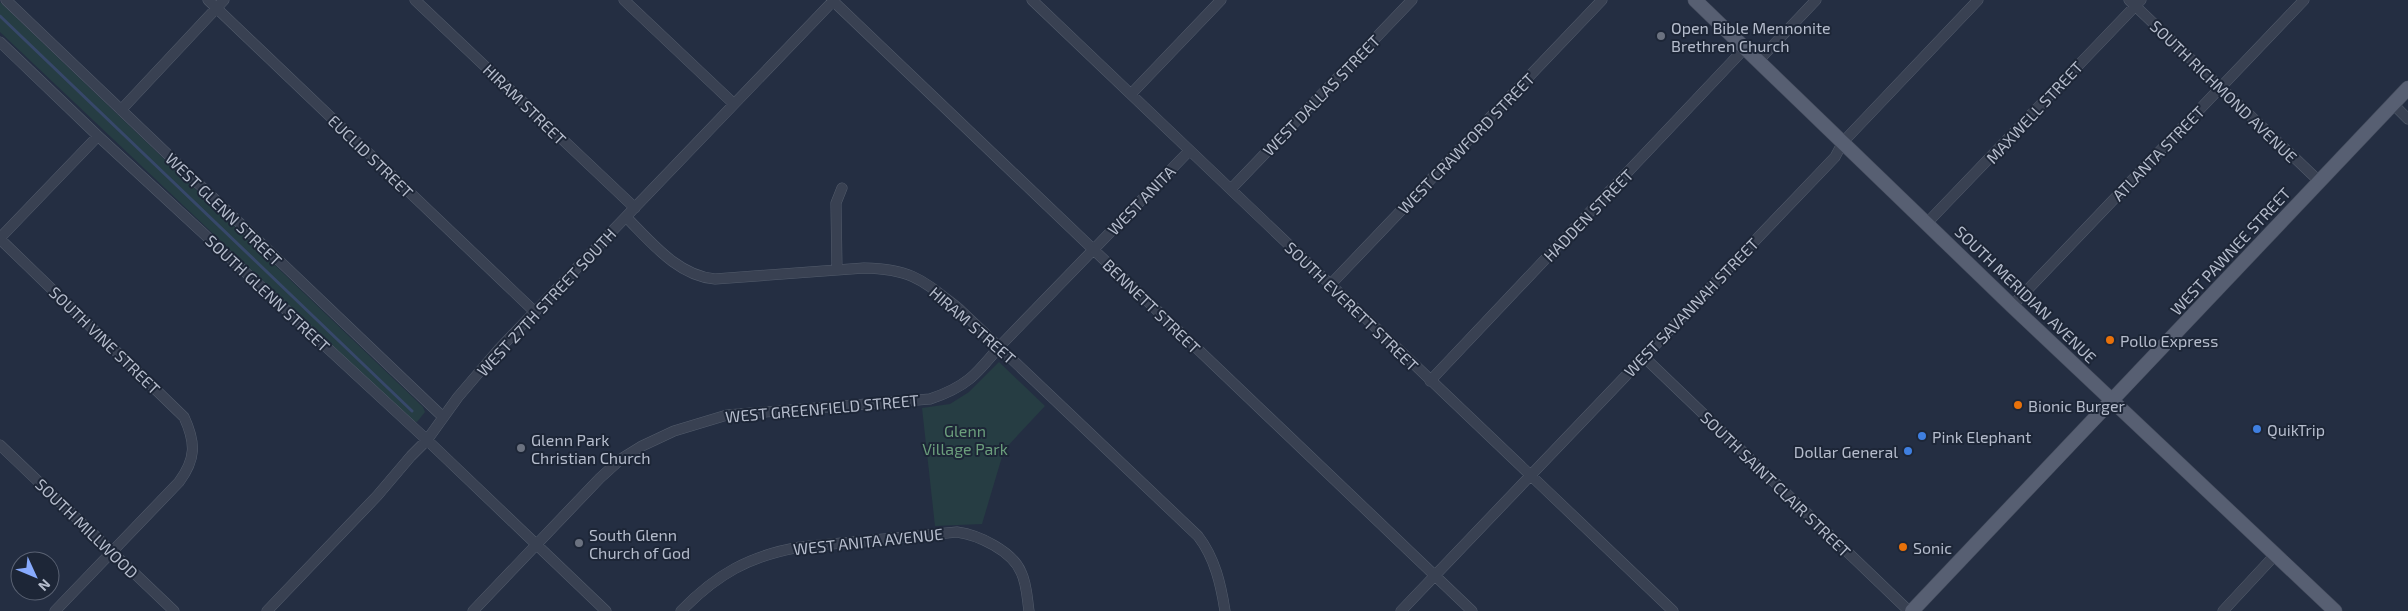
<svg xmlns="http://www.w3.org/2000/svg" width="2408" height="611" font-family="'Exo 2',sans-serif">
<rect width="100%" height="100%" fill="#242e42"/>
<path fill="#263d43" d="M0 2 423 407 425 412 417 422 411 421 0 32Z
M999 362 1045 406 1004 450 982 524 935 526 922 408 950 404 969 392Z"/>
<g fill="none" stroke-linecap="round" stroke-linejoin="round">
<path stroke="#37486a" stroke-width="3" d="M0 16 412 411"/>
<defs>
<path id="minor" d="M6 0 443 417
M208 0 535 312
M415 0 635 208
M624 0 734 104
M832 0 1472 611
M1032 0 1673 611
M2129 0 2320 182
M0 42 98 136 427 440 606 611
M1758 61 1816 0
M1131 94 1221 0
M2393 104 2408 119
M121 110 224 0
M1231 189 1412 0
M626 217C651 242 678 276 715 279L864 268C912 269 922 280 958 308L1198 536C1215 558 1221 585 1225 611
M1927 223 2141 0
M0 238 98 136
M0 239 184 417C196 443 196 459 179 482L55 611
M837 270 836 203 842 188
M1330 285 1602 0
M2012 306 2304 0
M1644 357 1909 611
M1430 381 1745 48
M0 445 174 611
M267 611 377 496 411 456 427 440 458 397 499 349 834 0
M473 611 600 478 621 459 642 446 674 431 727 415 930 399C966 387 976 375 999 347L1189 151
M681 611C717 574 749 556 800 547L957 532C979 535 1012 551 1021 572 1027 584 1027 598 1029 611
M1401 611 1835 157 1843 142 1978 0
M2223 611 2275 555"/>
<path id="major" d="M1695 0 2012 306 2335 611
M1912 611 2408 88"/>
</defs>
<use href="#minor" stroke="#535c6c" stroke-width="11"/>
<use href="#major" stroke="#424a5b" stroke-width="15"/>
<use href="#minor" stroke="#394152" stroke-width="10"/>
<use href="#major" stroke="#575f72" stroke-width="14"/>
</g>
<g fill="#6b7280" stroke="#1d2637" stroke-width="2">
<circle cx="1661" cy="36" r="5"/>
<circle cx="521" cy="448" r="5"/>
<circle cx="579" cy="543" r="5"/>
</g>
<g fill="#e8710a" stroke="#1d2637" stroke-width="2">
<circle cx="2110" cy="340" r="5"/>
<circle cx="2018" cy="405" r="5"/>
<circle cx="1903" cy="547" r="5"/>
</g>
<g fill="#3f7fe0" stroke="#1d2637" stroke-width="2">
<circle cx="2257" cy="429" r="5"/>
<circle cx="1922" cy="436" r="5"/>
<circle cx="1908" cy="451" r="5"/>
</g>
<g text-anchor="middle" dominant-baseline="central" stroke-width="4" stroke-linejoin="round" paint-order="stroke">
<g font-size="16" fill="#b5bccc" stroke="#1d2637" text-anchor="start">
<text x="1671" y="27">Open Bible Mennonite<tspan x="1671" dy="18">Brethren Church</tspan></text>
<text x="2120" y="340">Pollo Express</text>
<text x="2028" y="405">Bionic Burger</text>
<text x="2267" y="429">QuikTrip</text>
<text x="1932" y="436">Pink Elephant</text>
<text x="531" y="439">Glenn Park<tspan x="531" dy="18">Christian Church</tspan></text>
<text x="1898" y="451" text-anchor="end">Dollar General</text>
<text x="589" y="534">South Glenn<tspan x="589" dy="18">Church of God</tspan></text>
<text x="1913" y="547">Sonic</text>
</g>
<g font-size="16" fill="#b5bccc" stroke="#1d2637">
<text transform="translate(2224 91) rotate(44)">SOUTH RICHMOND AVENUE</text>
<text transform="translate(1321 95) rotate(-46)">WEST DALLAS STREET</text>
<text transform="translate(525 104) rotate(44)">HIRAM STREET</text>
<text transform="translate(2034 112) rotate(-47)">MAXWELL STREET</text>
<text transform="translate(1466 143) rotate(-46)">WEST CRAWFORD STREET</text>
<text transform="translate(2158 153) rotate(-46)">ATLANTA STREET</text>
<text transform="translate(371 156) rotate(44)">EUCLID STREET</text>
<text transform="translate(1141 200) rotate(-46)">WEST ANITA</text>
<text transform="translate(224 209) rotate(44)">WEST GLENN STREET</text>
<text transform="translate(1588 215) rotate(-46)">HADDEN STREET</text>
<text transform="translate(2230 251) rotate(-47)">WEST PAWNEE STREET</text>
<text transform="translate(268 293) rotate(43)">SOUTH GLENN STREET</text>
<text transform="translate(2026 294) rotate(44)">SOUTH MERIDIAN AVENUE</text>
<text transform="translate(546 302) rotate(-47)">WEST 27TH STREET SOUTH</text>
<text transform="translate(1152 306) rotate(44)">BENNETT STREET</text>
<text transform="translate(1352 306) rotate(44)">SOUTH EVERETT STREET</text>
<text transform="translate(1691 307) rotate(-46)">WEST SAVANNAH STREET</text>
<text transform="translate(973 325) rotate(41)">HIRAM STREET</text>
<text transform="translate(105 340) rotate(44)">SOUTH VINE STREET</text>
<text transform="translate(822 408) rotate(-5)">WEST GREENFIELD STREET</text>
<text transform="translate(1776 484) rotate(44)">SOUTH SAINT CLAIR STREET</text>
<text transform="translate(87 528) rotate(44)">SOUTH MILLWOOD</text>
<text transform="translate(868 541) rotate(-6)">WEST ANITA AVENUE</text>
</g>
<g font-size="16" fill="#6b9e7c" stroke="#1d2637">
<text x="965" y="430">Glenn<tspan x="965" dy="18">Village Park</tspan></text>
</g>
</g>
<g transform="translate(35 576) rotate(134)"><circle r="24" fill="#1d2637" stroke="#5a6273"/>
<path d="M0-4L9 19L0 12L-9 19Z" fill="#88abfe"/>
<text y="-8" font-size="14" font-weight="bold" text-anchor="middle" fill="#b5bccc">N</text>
</g>
</svg>
